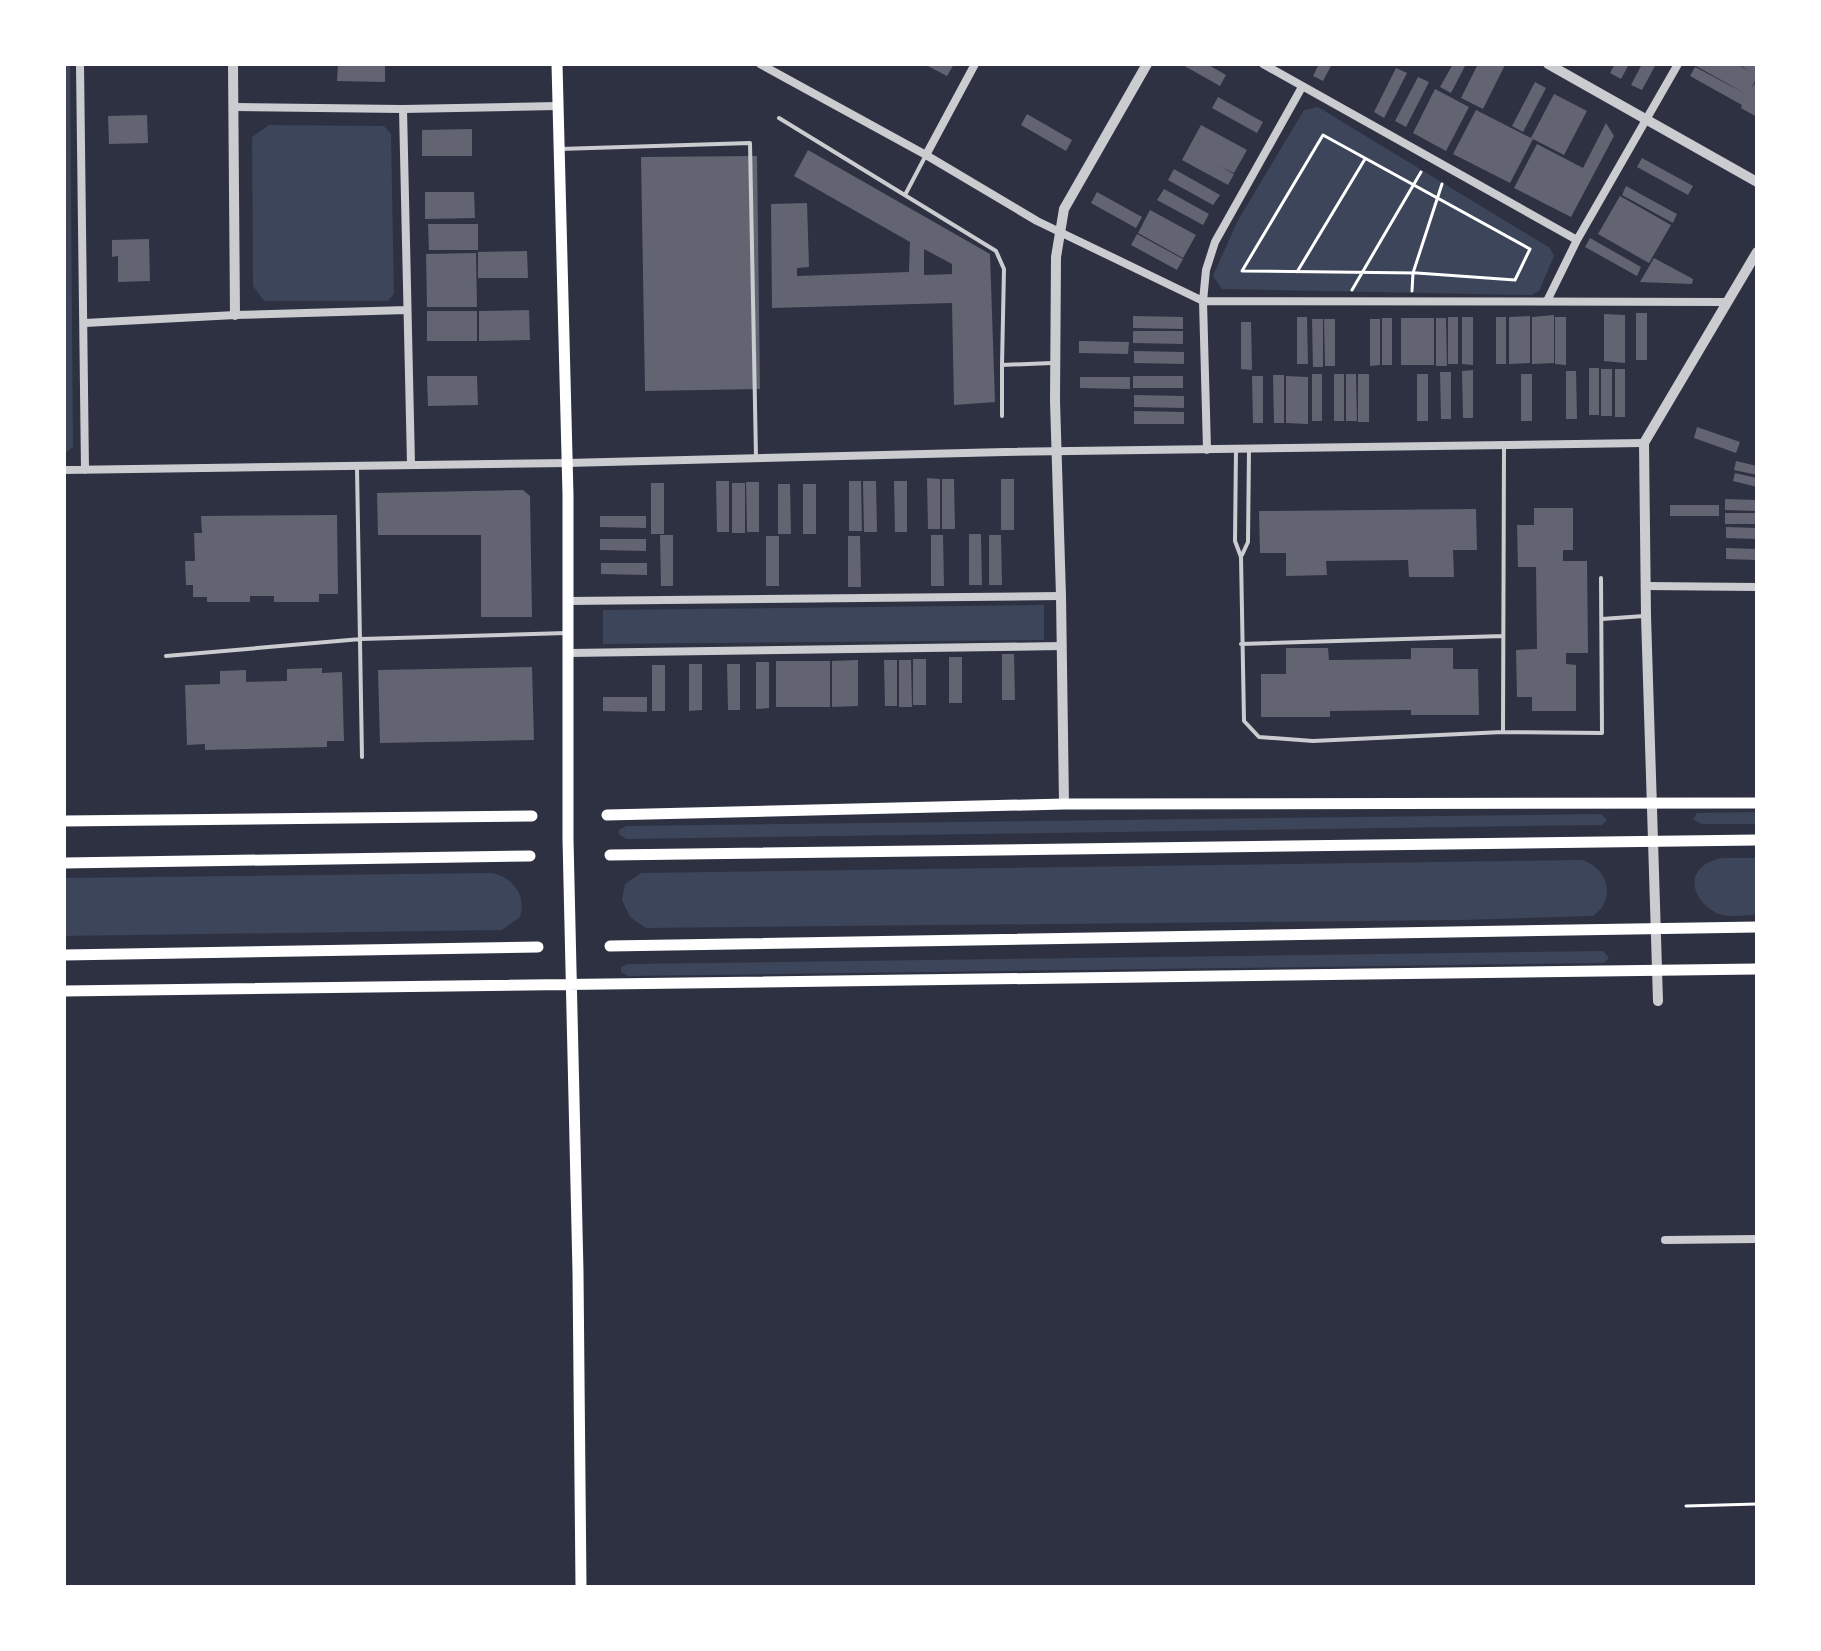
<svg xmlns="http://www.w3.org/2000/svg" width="1821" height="1651" font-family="Inter,sans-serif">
<rect width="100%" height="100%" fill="#2d3142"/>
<path fill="#3c4559" d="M64 64H70L73 447 64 454Z
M1318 107 1550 248 1554 256 1539 291 1532 295 1222 289 1213 276 1237 222 1304 110Z
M269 125 384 126 391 134 394 294 388 301H264L253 286 252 137Z
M1044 605V640L603 644V610Z
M1757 812V824H1701L1693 819 1697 813Z
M1601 814 1607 820 1602 825 626 839 619 834V830L626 826Z
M1723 858H1757V915C1744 915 1724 919 1713 911 1685 893 1689 863 1723 858Z
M1582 860C1608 868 1617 899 1593 916L1463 920 646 928 630 917 622 900 625 884 641 873Z
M492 873C513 877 527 896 520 917L502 930 64 936V878Z
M1603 951 1609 958 1604 963 628 976 621 972V967L628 964Z"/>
<path fill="#626471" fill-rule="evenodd" d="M338 64H385V82L337 81Z
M924 64H954L947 76Z
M1181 64H1207L1226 75 1220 86Z
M1319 64H1332L1323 81 1313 76Z
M1453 64H1466L1451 93 1440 87Z
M1478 64 1505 65 1483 109 1461 98Z
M1615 64H1629L1621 79 1610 73Z
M1642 64H1656L1642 90 1631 85Z
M1698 64H1737L1749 71 1739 64H1757V77L1751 89 1757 80V117L1741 108 1742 105 1690 76 1695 67 1748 95 1696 66Z
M1396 68 1407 73 1384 118 1374 112Z
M1418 77 1429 82 1406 127 1395 121Z
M1535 82 1546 88 1523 132 1512 126Z
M1435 89 1469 107 1446 151 1413 133Z
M1554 94 1587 111 1564 155 1531 138Z
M1218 97 1263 122 1257 133 1212 108Z
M1476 110 1533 139 1510 183 1453 154Z
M1027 114 1072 140 1066 151 1021 125Z
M147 115 148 143 109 144 108 116Z
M1606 123 1614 136 1571 217 1514 188 1537 144 1583 168Z
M1201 125 1247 150 1234 173 1219 166 1234 174 1228 185 1182 160Z
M472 129V156H422V130Z
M808 150 990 254 995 402 954 405 952 303 772 308 771 204 807 203 809 267 797 268V276L909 272 910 242 794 176ZM924 249 952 264V274L924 275Z
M757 156 760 389 645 391 641 157Z
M1642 158 1693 186 1688 195 1637 167Z
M1174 169 1220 195 1213 205 1168 180Z
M1626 186 1677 214 1673 223 1622 195Z
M1164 189 1209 214 1203 225 1157 200Z
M425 192H474L475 218 425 219Z
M1097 192 1142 217 1136 228 1091 203Z
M1620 196 1671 225 1649 263 1598 234Z
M1150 210 1196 235 1183 258 1138 233Z
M428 224H478V250H429Z
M1137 234 1183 259 1177 270 1131 245Z
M1590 238 1641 267 1637 276 1585 247Z
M149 239 150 281 118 282V256L112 257V240Z
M527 251 528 278H478V252Z
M476 253 477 307H427L426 254Z
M1654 258 1693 279 1692 284 1640 282Z
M529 310 530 340 479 341V311Z
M427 311H477V341H427Z
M1636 313H1647V360H1636Z
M1604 314 1625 315V363L1604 361Z
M1554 315V363L1532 364V317Z
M1133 316 1183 317V329L1133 328Z
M1530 316V363L1509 364V317Z
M1297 317H1307L1308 364H1297Z
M1448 317H1458V364H1448Z
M1462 317H1473V365L1462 364Z
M1496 317H1506V364H1496Z
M1555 317H1566V365L1555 364Z
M1382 318H1392V365H1382Z
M1401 318H1434V365H1401Z
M1436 318H1446L1447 366H1436Z
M1312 319H1323V367H1313Z
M1324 319H1335V366H1325Z
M1370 319H1380V365L1370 366Z
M1241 322H1251L1252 370 1241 369Z
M1133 331H1183V344L1133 343Z
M1079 341 1129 342 1128 354 1079 353Z
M1134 351 1184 352V364L1134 363Z
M1589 368H1599V415H1589Z
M1601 369H1612V416H1601Z
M1615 369H1625V417H1615Z
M1473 370V418H1463L1462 371Z
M1566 371H1576L1577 419H1566Z
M1440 372H1451V419H1441Z
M1312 374H1322V421H1312Z
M1334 374H1344V421H1334Z
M1346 374H1356L1357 421H1346Z
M1358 374H1369V422H1358Z
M1417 374H1428V421H1417Z
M1521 374H1532V421H1521Z
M1273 375H1284V423H1274Z
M427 376H477L478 405 428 406Z
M1133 376H1183V388H1133Z
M1252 376H1263V423H1253Z
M1286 376 1308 377V424L1286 423Z
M1080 377H1130V389L1080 388Z
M1134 395 1184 396V408L1134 407Z
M1134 411 1184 412V424H1134Z
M1697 427 1740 442 1736 453 1694 438Z
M1736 461 1757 466V475L1734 470Z
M1735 473 1757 478V487L1733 481Z
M927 478 940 479V529H928Z
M942 479H954L955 529H942Z
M1001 479H1014V530H1001Z
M716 481H729V532H717Z
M849 481H861L862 531H849Z
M863 481H876L877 532H864Z
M894 481H907V532H895Z
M746 482H759V532H747Z
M651 483H664V534H651Z
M732 483H745V533H732Z
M778 484H790L791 534H778Z
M803 484H816V534H803Z
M523 490 530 496 532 617H481V535H378L377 493Z
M1725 499 1757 500V511L1725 510Z
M1670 505H1719V516H1670Z
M1534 508H1573V550H1563V561H1587L1588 653H1566V664L1576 665V711H1532V697H1517L1516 650 1537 649 1536 567H1518L1517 525H1534Z
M1476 509 1477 550H1453L1454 577H1409L1408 560 1326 561 1327 575 1286 576V553H1260L1259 511Z
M1725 513H1757V524H1725Z
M337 515 338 594H319V602H274V596H250V602H207V597H193V585H186L185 561H195L194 533H202L201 516Z
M600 516H646V528L600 527Z
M1726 527 1757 528V539L1726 538Z
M969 534H981L982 585H969Z
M660 535H673V586H661Z
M931 535H943L944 586H931Z
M989 535H1001L1002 585H989Z
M766 536H779V586H766Z
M848 536H860L861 587H848Z
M600 539H646V551L600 550Z
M1726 548 1757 549V560L1726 559Z
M601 563H647V575L601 574Z
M1286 648H1328L1329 660 1411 659V648H1453V669H1478L1479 715H1411V710L1330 711V717H1261V674H1286Z
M1002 654H1014L1015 700H1002Z
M949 657H962V703H949Z
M913 659H926V705H913Z
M858 660V706L832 707V661Z
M884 660H897V706H885Z
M899 660H911L912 707H899Z
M776 661H830V707H776Z
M756 662H769V708L756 709Z
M689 664H702V710L689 711Z
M727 664H740V710H728Z
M652 665H665V711H652Z
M532 667 534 740 380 743 378 670Z
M322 668V673L342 672 344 741H327V747L205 750V744L187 745 185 685 220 684V671L246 670V682L287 681V669Z
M603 697H647V712L603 711Z"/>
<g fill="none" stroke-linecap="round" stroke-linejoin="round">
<path stroke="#fff" stroke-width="3" d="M1323 135 1530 249 1515 280 1417 273 1242 271Z
M1297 272 1365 159
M1352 290 1421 172
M1412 291 1413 273 1442 184
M1686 1506 1757 1504"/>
<path stroke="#caccd0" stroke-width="4" d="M779 118 996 251 1004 269 1002 365
M560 149 750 143 756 457
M905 195 926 155
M1002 416V365L1052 363
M1236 450 1235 541 1241 557 1244 721 1259 737 1313 741 1503 732 1504 445
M357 468 362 757
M1242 555 1248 542 1249 449
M1602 619 1644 616
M1241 644 1503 636
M166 656 361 639 566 633
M1503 732 1602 733 1601 578"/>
<path stroke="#caccd0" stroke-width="8" d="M80 64 85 470
M760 64 926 155 1037 221 1203 301 1726 302
M1263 64 1577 240
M234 107 403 109 556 106
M403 109 411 464
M926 155 975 64
M1547 301 1577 240 1678 64
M85 323 235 315 407 310
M1207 450 1203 301 1206 270 1215 242 1302 87
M64 470 567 463 1005 452 1644 443
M1646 586 1757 587
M568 601 1061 596
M569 653 1062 646
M1665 1240 1757 1239"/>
<path stroke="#caccd0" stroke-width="10" d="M233 64 235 315
M1548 64 1757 182
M1064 804 1061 596 1055 401 1056 257 1064 209 1147 64
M1658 1001 1646 616 1644 443 1757 252"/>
<path stroke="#fff" stroke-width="11" d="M557 64 568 495V839L578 1272 581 1587
M607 815 1064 804 1757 803
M64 821 532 816
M610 855 1757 840
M64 863 530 856
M610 946 1757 927
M64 955 538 947
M64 991 1757 969"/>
</g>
<rect width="1821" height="1651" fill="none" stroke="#ffffff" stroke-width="132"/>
</svg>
